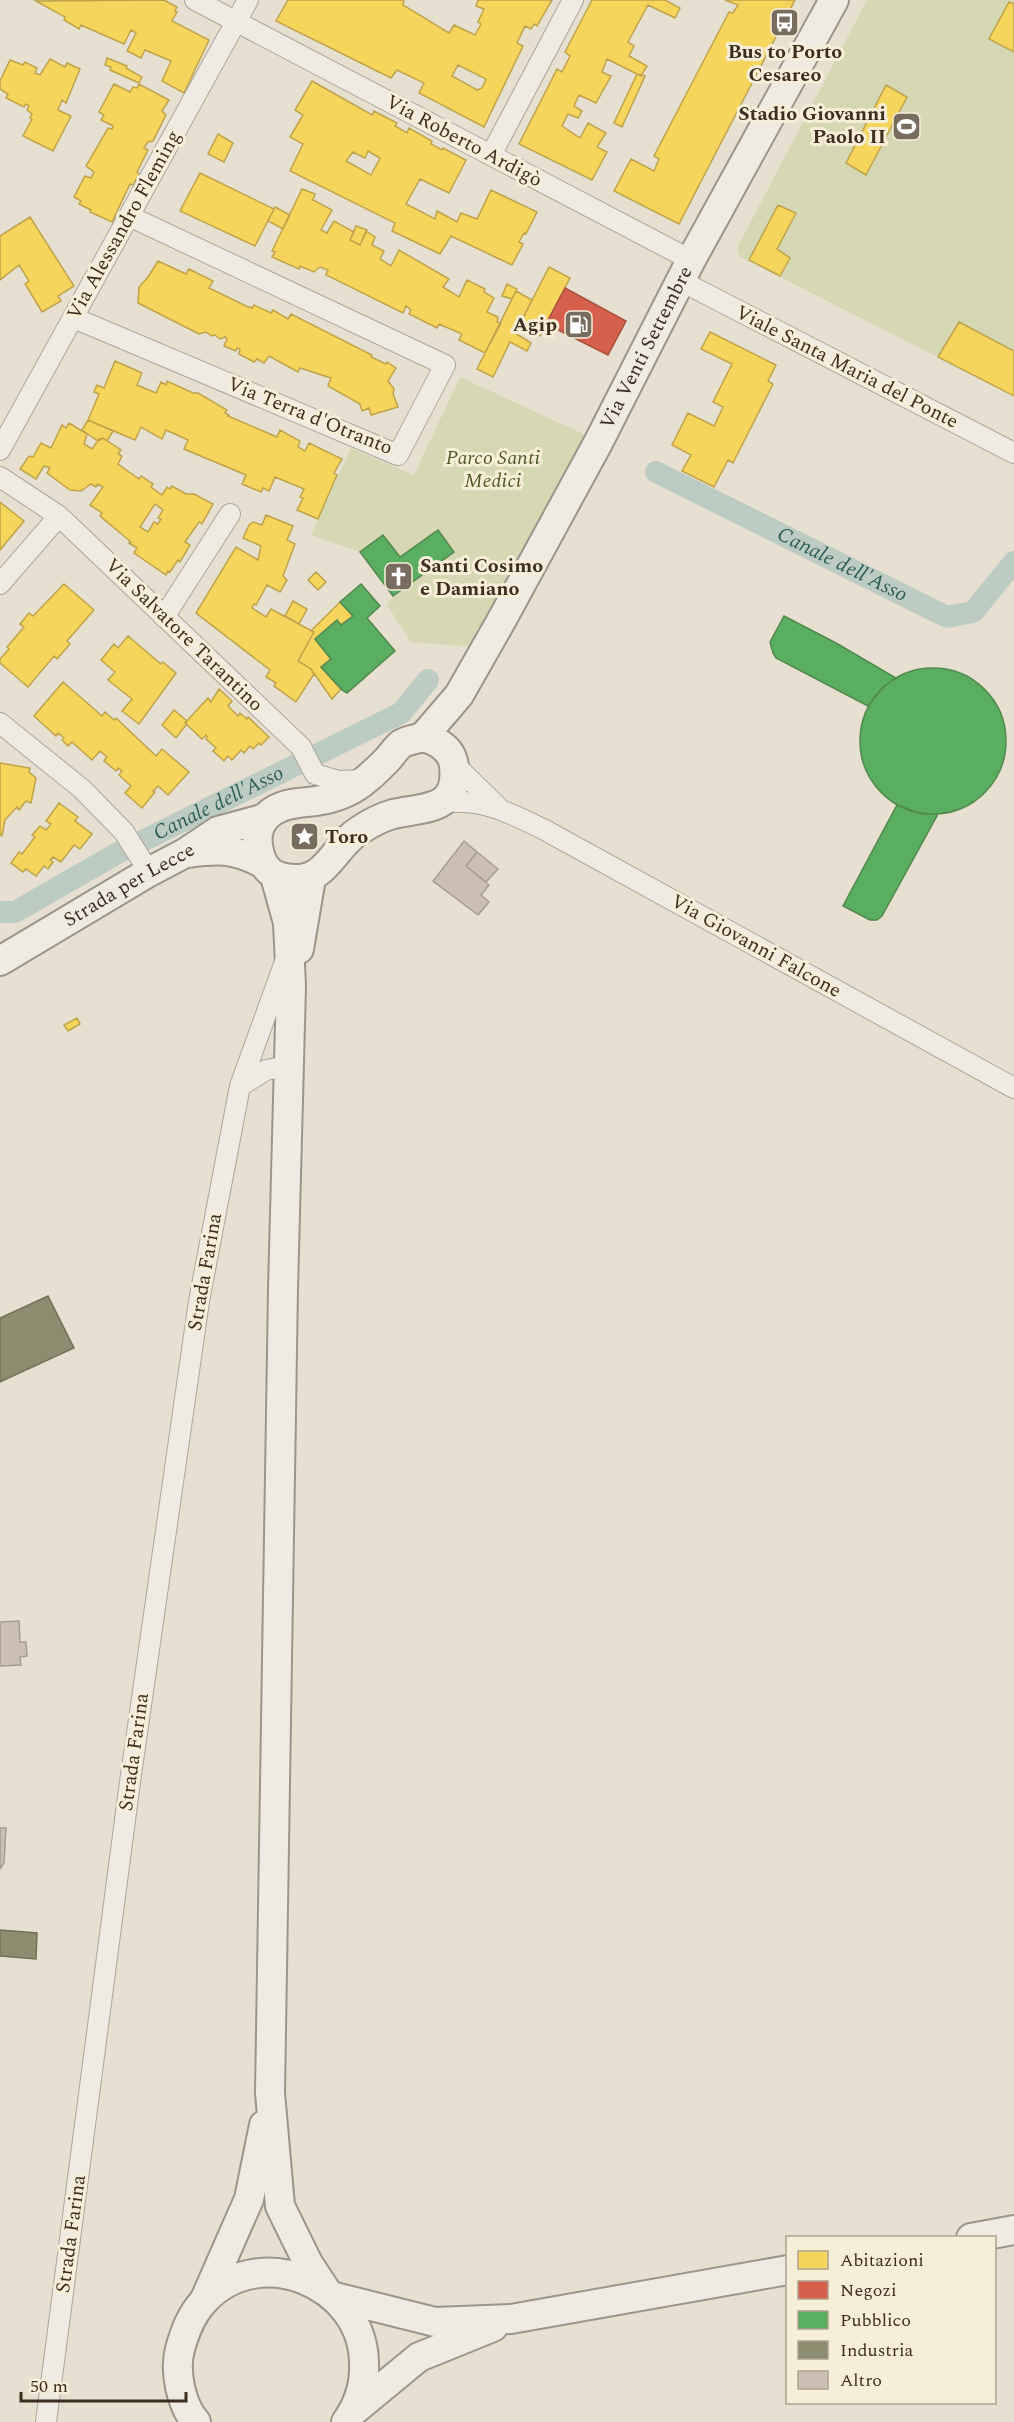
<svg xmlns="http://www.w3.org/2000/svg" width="1014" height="2422" font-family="Spectral,serif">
<rect width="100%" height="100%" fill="#e7e0d1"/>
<path fill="#d6d7b3" d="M867 0H1014V396L739 256 737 248Z
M460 377 590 437 475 647 411 642 387 605 393 596 453 552 438 530 400 557 383 535 360 552 311 535 351 448 414 475Z"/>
<path fill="#f6d55c" stroke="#bea34a" stroke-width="1.5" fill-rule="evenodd" d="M164 0 177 7 175 11 177 12 172 21 209 40 184 93 162 81 171 61 145 50 141 58 127 51 136 33 131 30 124 44 81 25 79 29 64 20 65 17 36 1Z
M288 0H404L403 5 449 33 454 25 475 35 481 24 478 22 484 9 476 6 478 0H552L537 26 534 24 531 29 525 26 517 43 523 46 484 127 419 93 424 83 397 70 391 78 276 21ZM458 65 486 79 482 88 477 90 452 76Z
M592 0H665L680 8 675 18 648 5 628 42 634 46 629 56 647 66 641 76 607 59 602 72 611 76 596 103 579 95 574 106 582 111 578 118 568 114 562 126 580 138 588 123 606 133 597 147 607 152 592 180 519 144 557 69 562 72 570 56 565 52Z
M725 0H795L679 224 614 191 631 159 654 171 659 159 654 156 729 12 733 13 738 5Z
M1009 2 1014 4V52L989 39Z
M107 58 127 66 126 68 142 77 139 83 110 70 111 67 105 65Z
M50 59 65 67 67 63 80 69 66 103 62 100 58 110 71 116 53 151 23 136 32 119 30 118 32 114 27 110 29 106 26 104 24 107 6 98 8 94 0 89V81L10 60 23 65 25 62 37 68 35 73 40 75Z
M637 74 645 76 622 127 614 123Z
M312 81 372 115 374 111 397 123 395 126 407 133 409 128 432 141 431 144 442 150 443 148 466 160 449 193 420 179 406 204 435 219 437 211 457 222 461 213 477 219 491 190 537 212 526 234 524 233 519 242 523 244 512 265 451 236 440 254 392 231 395 223 290 171 303 144 290 137 303 115 295 110ZM368 151 380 158 371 175 346 161 353 152 365 158Z
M114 84 130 92 133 87 137 88 139 84 169 100 162 111 166 115 153 141 148 142 144 148 148 150 137 172 139 174 133 185 130 184 112 222 90 212 91 210 79 204 81 201 74 197 85 176 91 178 94 172 86 166 108 128 112 129 113 126 101 120 104 115 99 112Z
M886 85 907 97 866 175 846 163Z
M218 134 233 143 224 162 208 154Z
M200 173 274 209 255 246 180 211Z
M302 189 315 194 313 200 332 210 321 230 327 233 334 221 354 232 350 240 360 245 366 231 375 237 372 245 384 251 380 259 391 266 399 250 449 279 443 287 459 297 467 280 485 289 484 292 494 298 487 312 498 317 497 322 501 323 485 353 459 340 462 334 439 324 437 328 409 314 411 310 406 306 403 313 326 275 328 270 320 267 314 272 300 266 299 269 272 257 275 252 272 251Z
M778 205 796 213 777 249 790 258 780 276 749 260Z
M275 207 290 215 283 229 268 221Z
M30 217 74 286 58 296 61 301 42 312 25 284 29 281 19 265 0 280V236Z
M356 226 367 230 360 245 350 240Z
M158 261 186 274 189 269 213 281 209 288 246 306 252 308 254 305 271 313 273 310 288 319 291 314 372 355 371 357 386 364 387 362 396 368 388 381 394 389 393 394 398 407 371 415 369 408 362 411 360 404 328 386 331 378 300 368 298 372 269 356 264 363 257 359 254 362 239 354 240 349 237 348 236 351 224 346 227 339 225 337 220 339 215 335 212 336 206 332 199 334 138 303 139 287 148 277Z
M549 267 570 278 540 336 519 326Z
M507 284 517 289 512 299 502 296Z
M516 291 532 300 515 333 531 343 527 351 510 342 493 377 477 369Z
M959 322 1014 351V396L938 357Z
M710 332 776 365 768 381 773 384 733 463 728 460 714 487 682 471 691 455 672 445 688 413 714 426 723 407 713 402 732 364 701 349Z
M115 361 142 373 137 385 156 393 161 382 166 385 167 381 193 393H198L227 410 225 413 229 415 228 416 277 437 280 430 300 441 298 447 305 451 309 443 342 459 334 473 337 475 318 519 297 510 303 498 300 497 304 489 275 477 269 491 263 488 261 492 242 484 246 475 184 449 188 440 166 430 162 439 141 427 135 440 88 420 99 394 94 392 97 385 104 388Z
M88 420 113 431 107 441 103 438 98 441 82 430Z
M69 423 87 434 84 444 92 449 99 439 103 438 121 450 118 454 122 456 118 464 139 479 141 476 153 484 151 487 162 495 167 487 170 489 172 486 186 494H194L213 504 202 524 199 522 185 542 190 545 180 562 178 560 170 572 168 571 166 575 134 553 137 548 129 543 131 542 100 516 102 513 90 505 103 487 98 484 96 487 91 484 81 491 70 490 47 473 50 468 44 466 36 479 20 469 29 456 33 457 41 443 51 448 62 425 66 428ZM155 504 163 510 158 518 161 519 158 524 154 522 148 532 140 527Z
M0 502 24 521 0 550Z
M266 515 293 526 287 540 295 544 283 576 287 580 280 592 267 585 256 605 254 604 252 608 266 617 271 609 314 632 298 661 311 669 314 674 296 702 274 686 276 683 266 677 270 670 196 613 236 547 258 560 261 546 243 538 249 525 253 522 262 525Z
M316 572 326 582 318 590 308 580Z
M64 584 94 610 67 641 70 644 57 659 54 656 28 687 0 663V659L9 649 7 647 24 627 20 624 29 613 33 616Z
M293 601 307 609 299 624 285 616Z
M340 602 353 616 341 625 337 620 315 639 331 659 321 667 341 689 332 699 311 669 298 661 314 632 311 631Z
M128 636 161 664 163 662 176 673 139 724 122 711 132 699 108 680 115 672 101 660 114 644 118 648Z
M63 682 102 716 105 712 114 720 116 718 156 756 162 749 189 772 168 795 158 786 153 791 155 792 142 808 125 793 131 786 119 775 122 771 118 768 116 771 104 761 107 757 100 751 92 760 72 742 68 746 62 740 64 738 58 733 56 736 34 716Z
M219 689 232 701 228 706 238 716 240 713 247 719 248 717 269 737 261 745 259 743 253 749 250 746 244 753 241 750 232 760 228 756 224 761 213 751 216 748 206 739 207 737 206 735 202 739 185 723 208 698 211 702Z
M174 710 187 721 186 725 176 738 162 725Z
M0 763 30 768 29 772 36 778 31 803 26 801 19 810 17 807 5 820 2 836 0 835Z
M59 803 78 817 75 821 92 834 80 849 74 845 61 862 53 857 50 860 53 862 48 869 44 866 36 876 26 869 23 872 11 863 19 852 22 854 35 837 32 835 40 826 46 830 51 824 46 821Z
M77 1018 80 1024 68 1031 64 1025Z"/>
<path fill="#d6604d" stroke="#a85140" stroke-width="1.5" d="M565 288 626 321 608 355 546 324Z"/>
<path fill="#5aae61" stroke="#51884e" stroke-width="1.5" d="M438 530 454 552 393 596 360 552 383 535 400 557Z
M361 584 380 606 367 618 395 651 347 693 342 690 321 667 331 659 315 639 337 620 341 625 353 616 340 602Z
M784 616 836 643 896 678 884 686 868 706 776 658 773 653 770 642Z
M860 741a73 73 0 1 1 146 0a73 73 0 1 1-146 0Z
M897 805 922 814H938L882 916 877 920H870L843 906Z"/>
<path fill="#8c8c6e" stroke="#747057" stroke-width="1.5" d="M48 1296 74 1348 0 1382V1318Z
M0 1930 37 1933 36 1959 0 1956Z"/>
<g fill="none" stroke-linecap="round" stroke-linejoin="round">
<g stroke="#bcccc2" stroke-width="22">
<path id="s1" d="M656 472 947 617 973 612 1014 562"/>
<path id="s2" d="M0 912H15L116 854 401 713 428 680"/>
</g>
</g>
<path fill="#cbbfb2" stroke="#a89c90" stroke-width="1.5" d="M464 841 477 852 466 866 489 885 481 895 489 902 478 915 433 881Z
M477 852 498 869 486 882 466 866Z
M19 1621 20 1642H26L27 1656 20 1657 21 1665 0 1666V1622Z
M0 1828H6L4 1863 0 1869Z"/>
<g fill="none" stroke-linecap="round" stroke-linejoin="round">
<defs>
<path id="street" d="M195 0 691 260
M491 155 573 0
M681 281 1014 453
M74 318 398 455 445 365 129 216
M0 450 248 0
M0 477 59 516 301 747 315 774 339 781 362 780
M0 584 59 516
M164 617 230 514
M0 723 82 789 124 832 149 872
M454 764 497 806
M444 802C488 800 505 811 543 829L1014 1088
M240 1086 266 1070 288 1066
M46 2422 130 1782 199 1301 240 1086 286 959"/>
<g id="secondary">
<path id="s3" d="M423 737 459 695 500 623 598 443 691 260 834 0"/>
<path d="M423 737C438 741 452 749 454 766 459 811 425 807 393 814 383 817 369 824 360 830 331 848 327 886 285 878 269 875 262 865 259 851 252 822 271 806 298 803 315 801 331 800 347 792 361 786 375 772 386 761 391 756 396 748 401 744 407 740 417 739 423 737Z"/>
<path d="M187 853C218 849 233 848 262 863"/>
<path d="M275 876 288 923 291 986 283 1289 270 2093 280 2206 308 2263 325 2289"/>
<path d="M299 949 311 878"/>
<path id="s4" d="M0 961 149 872 185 853 218 831 262 819"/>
<path d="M971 2238 1014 2230"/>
<path d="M335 2297 435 2322 511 2319 788 2270"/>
<path d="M205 2299 249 2199 264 2125"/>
<path d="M356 2409 419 2357 493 2327"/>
<path d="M196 2422C181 2405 174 2371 180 2349 185 2331 191 2315 204 2301 258 2241 363 2283 364 2363 365 2385 359 2404 346 2422"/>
</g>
</defs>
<use href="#street" stroke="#ada599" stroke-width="22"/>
<use href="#secondary" stroke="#9c958a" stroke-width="32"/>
<use href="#street" stroke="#efebe3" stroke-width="20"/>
<use href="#secondary" stroke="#efebe3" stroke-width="28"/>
</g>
<defs>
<symbol id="bus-square" viewBox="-11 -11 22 22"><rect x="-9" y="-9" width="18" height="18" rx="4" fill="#786c5e" stroke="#f7eed8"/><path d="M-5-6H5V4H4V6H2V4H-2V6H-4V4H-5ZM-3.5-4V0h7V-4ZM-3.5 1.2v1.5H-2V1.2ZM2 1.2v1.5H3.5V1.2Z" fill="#fff"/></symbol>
<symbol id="stadium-square" viewBox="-11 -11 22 22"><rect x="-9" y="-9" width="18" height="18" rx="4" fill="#786c5e" stroke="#f7eed8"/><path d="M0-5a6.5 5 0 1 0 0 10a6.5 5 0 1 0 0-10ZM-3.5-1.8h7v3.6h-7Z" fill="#fff"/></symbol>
<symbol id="fuel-square" viewBox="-11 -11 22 22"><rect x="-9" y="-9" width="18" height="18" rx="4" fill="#786c5e" stroke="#f7eed8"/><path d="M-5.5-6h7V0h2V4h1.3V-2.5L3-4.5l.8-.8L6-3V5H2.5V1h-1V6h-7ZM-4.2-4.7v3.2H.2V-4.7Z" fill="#fff"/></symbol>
<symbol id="church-square" viewBox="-11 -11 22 22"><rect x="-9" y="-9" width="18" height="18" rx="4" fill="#786c5e" stroke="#f7eed8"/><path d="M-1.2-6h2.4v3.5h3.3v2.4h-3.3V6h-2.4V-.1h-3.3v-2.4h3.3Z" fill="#fff"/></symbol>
<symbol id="sight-square" viewBox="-11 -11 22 22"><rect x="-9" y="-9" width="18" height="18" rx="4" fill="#786c5e" stroke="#f7eed8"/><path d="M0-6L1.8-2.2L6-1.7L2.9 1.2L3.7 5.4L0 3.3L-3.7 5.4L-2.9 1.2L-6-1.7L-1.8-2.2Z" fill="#fff"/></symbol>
</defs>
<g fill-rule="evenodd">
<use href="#bus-square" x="768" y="6" width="33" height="33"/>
<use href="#stadium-square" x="890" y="110" width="33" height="33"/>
<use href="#fuel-square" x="562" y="308" width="33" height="33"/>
<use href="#church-square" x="382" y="560" width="33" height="33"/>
<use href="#sight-square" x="288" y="820" width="33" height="33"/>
</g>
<g text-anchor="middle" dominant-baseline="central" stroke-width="6" stroke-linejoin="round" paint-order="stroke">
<g font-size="20" font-weight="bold" fill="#3d2e20" stroke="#f7eed8" text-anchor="end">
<text x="785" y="52" text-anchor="middle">Bus to Porto<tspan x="785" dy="23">Cesareo</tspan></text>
<text x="886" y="114">Stadio Giovanni<tspan x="886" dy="23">Paolo II</tspan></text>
<text x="557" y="325">Agip</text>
<text x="420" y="566" text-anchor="start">Santi Cosimo<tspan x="420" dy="23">e Damiano</tspan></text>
<text x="325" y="837" text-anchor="start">Toro</text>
</g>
<g font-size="20" fill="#3d2e20" stroke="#f7eed8">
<text transform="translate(464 141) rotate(28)">Via Roberto Ardigò</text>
<text transform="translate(124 225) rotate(-61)">Via Alessandro Fleming</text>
<text stroke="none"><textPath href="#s3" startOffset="450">Via Venti Settembre</textPath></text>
<text transform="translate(847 367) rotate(27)">Viale Santa Maria del Ponte</text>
<text transform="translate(310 416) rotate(22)">Via Terra d'Otranto</text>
<text transform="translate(184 635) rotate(44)">Via Salvatore Tarantino</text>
<text stroke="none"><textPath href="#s4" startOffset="150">Strada per Lecce</textPath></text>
<text transform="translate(756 946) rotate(29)">Via Giovanni Falcone</text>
<text transform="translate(205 1272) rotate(-80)">Strada Farina</text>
<text transform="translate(134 1752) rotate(-82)">Strada Farina</text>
<text transform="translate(71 2234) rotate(-82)">Strada Farina</text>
</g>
<g font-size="20" font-style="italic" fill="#4d5a26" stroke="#f7eed8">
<text x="493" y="458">Parco Santi<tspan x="493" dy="23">Medici</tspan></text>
</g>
<g font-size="21" font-style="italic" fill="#2f5d5a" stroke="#f7eed8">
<text stroke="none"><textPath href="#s1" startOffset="208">Canale dell'Asso</textPath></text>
<text stroke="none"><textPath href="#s2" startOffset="246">Canale dell'Asso</textPath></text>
</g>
</g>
<rect x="786" y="2236" width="210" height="168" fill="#f7eed8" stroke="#ada18e" stroke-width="1.5"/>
<rect x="798" y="2251" width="30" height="18" fill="#f6d55c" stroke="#ada18e" stroke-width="1.5"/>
<text x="840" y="2266" font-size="18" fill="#3d2e20">Abitazioni</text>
<rect x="798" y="2281" width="30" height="18" fill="#d6604d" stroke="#ada18e" stroke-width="1.5"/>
<text x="840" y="2296" font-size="18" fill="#3d2e20">Negozi</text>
<rect x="798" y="2311" width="30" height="18" fill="#5aae61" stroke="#ada18e" stroke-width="1.5"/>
<text x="840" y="2326" font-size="18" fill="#3d2e20">Pubblico</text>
<rect x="798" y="2341" width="30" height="18" fill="#8c8c6e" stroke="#ada18e" stroke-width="1.5"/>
<text x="840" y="2356" font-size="18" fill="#3d2e20">Industria</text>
<rect x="798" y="2371" width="30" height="18" fill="#cbbfb2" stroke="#ada18e" stroke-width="1.5"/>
<text x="840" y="2386" font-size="18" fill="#3d2e20">Altro</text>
<path d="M21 2392v9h165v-9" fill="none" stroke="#3d2e20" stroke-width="3"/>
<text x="30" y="2392" font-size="18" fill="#3d2e20" stroke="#f7eed8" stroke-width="4.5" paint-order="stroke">50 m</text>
</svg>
